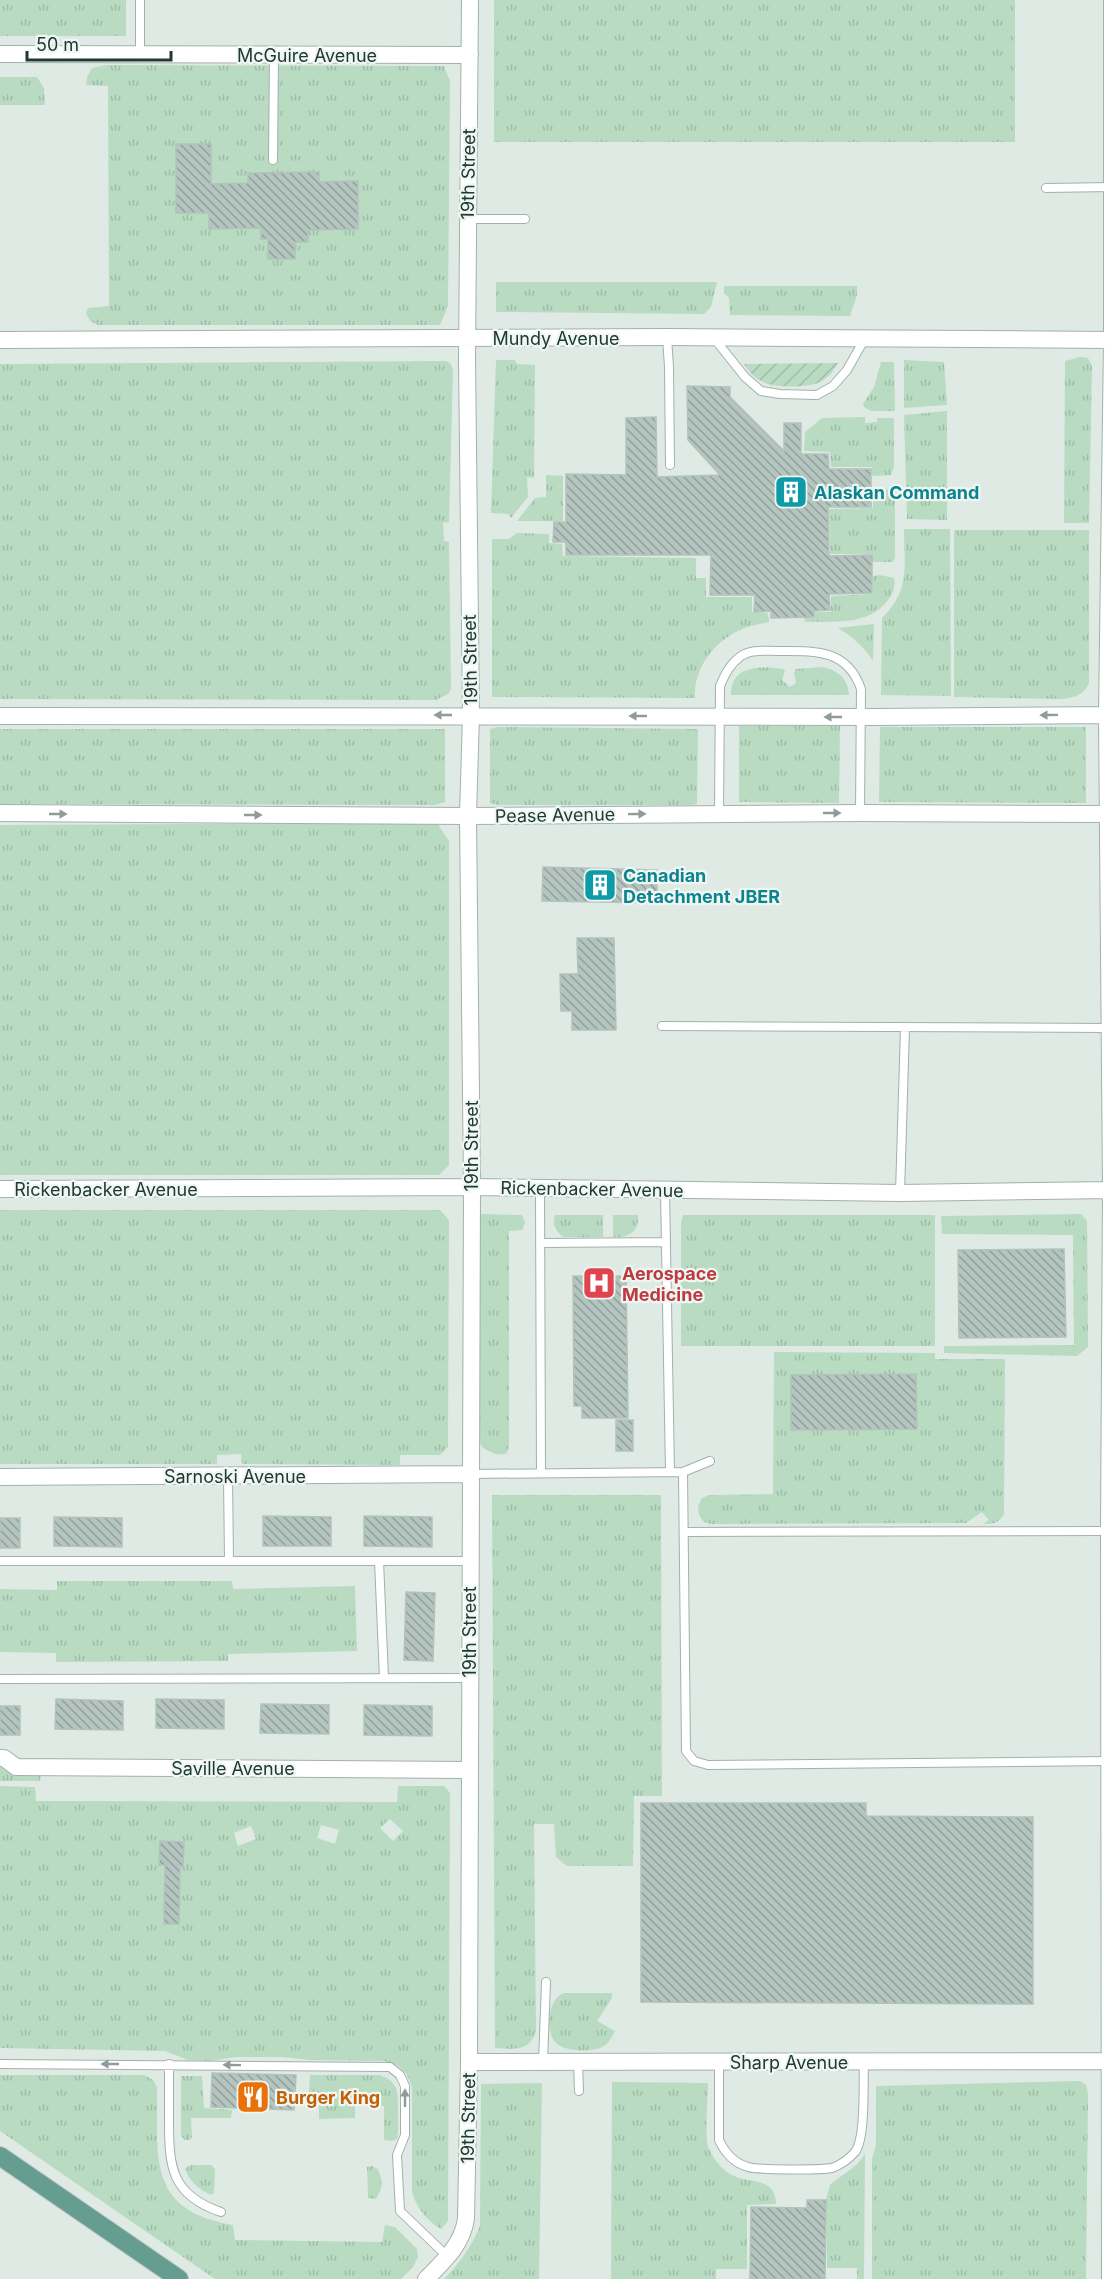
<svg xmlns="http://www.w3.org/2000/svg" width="1112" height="2279" font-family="Inter,sans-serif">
<defs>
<pattern id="grass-tufts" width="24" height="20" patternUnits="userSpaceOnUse" patternTransform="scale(1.5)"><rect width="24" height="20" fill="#b8dbc2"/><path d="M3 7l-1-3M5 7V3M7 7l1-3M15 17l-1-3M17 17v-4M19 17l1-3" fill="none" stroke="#9ebda7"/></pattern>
<pattern id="garden-furrows" width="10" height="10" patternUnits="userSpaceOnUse" patternTransform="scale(1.5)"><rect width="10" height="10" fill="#b8dbc2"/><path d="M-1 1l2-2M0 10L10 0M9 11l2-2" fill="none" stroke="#9ebda7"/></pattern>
<pattern id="building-back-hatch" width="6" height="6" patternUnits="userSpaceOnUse" patternTransform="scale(1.5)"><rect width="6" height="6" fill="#b4c4be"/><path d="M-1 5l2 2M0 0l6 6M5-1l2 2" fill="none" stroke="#92a09b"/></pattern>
</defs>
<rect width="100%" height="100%" fill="#dfeae5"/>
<path fill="url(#grass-tufts)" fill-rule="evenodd" d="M0 0H126V36H0Z
M494 0H1015V142H494Z
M106 65 444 66 450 81 448 306 440 325H98L90 321 86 313 88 308 109 306 108 86 86 85 87 77 92 68ZM211 144V184L248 183 249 173 319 172V182L357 181 358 229 308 230 295 242 294 259H269L268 239H261V228L209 229V213H176V145Z
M0 77H37L44 88 45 105H0Z
M496 282H717L711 307 704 314 496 312Z
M724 286H857V295L850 316 730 315 729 298 724 293Z
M1080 357 1088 358 1092 366 1089 523H1064L1065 361Z
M496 360H515L517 364 535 365 534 478 527 477 528 497 511 518 508 514 491 513Z
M904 360 944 362 947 405 904 408Z
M446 361 451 364 453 371 449 522 443 523 444 541 449 542 451 689 448 694 436 700 0 699V364Z
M881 362H894L895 411H871L864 407 863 404 874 387Z
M947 411V520L907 519 904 415Z
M865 417V423L877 422V418H894V467L891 475 872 476V467H831L830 452 804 451 805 432 822 418Z
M546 475 563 476V521H517L535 498 546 497Z
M893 489 895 491V559L892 562H872V554H830L829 509 873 508V491Z
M904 529H950L951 696 881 695 882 618C911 590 904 566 904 529Z
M954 530H1089V682C1085 695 1075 697 1063 699L954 697Z
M517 533 549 534V543L562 544 563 556 696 558V578H706V597H752V612L768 613 769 622C759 624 747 626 738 631 713 643 693 670 695 698L492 697V539H509Z
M880 575 894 578C896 587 893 593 888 600 869 626 834 621 805 622L804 618H815V612H831V596L873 594V576Z
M874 624 873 661C864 647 853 637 838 628Z
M823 667C838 671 848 678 849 695H731C731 665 760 666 783 669L785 671 782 680 790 687 796 683 794 673 796 669Z
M739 726H840L839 803 739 802Z
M497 727 698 729 697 804 691 805H498L490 803V729Z
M880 727H1086V803L879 802Z
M0 729H445V802L435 805 0 804Z
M437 823 449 841V1165L439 1175H0V825Z
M0 1210H440L449 1220 448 1447 440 1455H400V1465L242 1464 241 1454 217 1455V1464H0Z
M482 1214 522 1215 525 1223 522 1230 509 1231V1446L507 1453C497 1457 490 1452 482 1447L479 1440V1217Z
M1081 1214 1087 1221 1088 1347 1077 1356 944 1353V1346L1074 1345 1073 1235 942 1234 941 1216Z
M555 1215H603V1237H563C555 1230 552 1225 555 1215Z
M613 1215H638C639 1233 629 1237 613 1237Z
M683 1215H935V1346H681V1223Z
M774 1352 935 1353V1359H1005L1004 1514C999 1523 994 1524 983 1524L989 1520 982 1512 966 1523 711 1524 704 1522 699 1515 698 1506 702 1498 709 1495 773 1494ZM916 1374V1429L791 1430V1375Z
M492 1495H661L662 1796H634L633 1866H567L556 1857 554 1824H534L536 2031C530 2052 513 2049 495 2048Z
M57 1581H232L233 1589 355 1586 357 1651 228 1654V1661L56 1662V1653L0 1652V1589L57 1590Z
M0 1765 41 1775 40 1781H0Z
M0 1786 35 1787 36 1801 397 1802 398 1786H444L450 1793 448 2221 441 2229C427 2221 416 2207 412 2192V2087L406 2073 397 2065 384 2061 310 2060 282 2057H236L209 2061 188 2060 165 2051 0 2048ZM390 1819 403 1831 393 1841 380 1828ZM321 1825 339 1830 335 1844 317 1838ZM251 1826 256 1839 238 1846 234 1833ZM165 1888 179 1889V1924H164Z
M564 1993H612V1998L597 2021 615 2031C612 2037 609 2043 604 2046 593 2053 564 2052 555 2042 545 2030 548 1998 564 1993Z
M0 2075H144L153 2080 157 2087C158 2158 146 2210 233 2225L235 2240 382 2242 385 2225 395 2227 417 2249 418 2257 413 2267 401 2279H215L0 2131Z
M310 2075H379C400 2081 398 2095 398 2114 398 2122 399 2131 397 2139L392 2141 384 2140V2106H355V2118L319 2119V2094L309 2093Z
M181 2076H202L204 2108 232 2110 231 2118H191L192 2137 189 2140H185L181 2136Z
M1080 2081 1086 2085 1088 2093 1086 2279H872V2159L876 2145V2086Z
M612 2082 708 2083C708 2097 704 2139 709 2149 713 2158 721 2169 730 2174 748 2185 775 2175 776 2204L747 2205V2269H716V2279H611Z
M542 2083 539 2279H444C460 2263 471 2247 480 2226L481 2084Z
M865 2154 864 2279H857V2268H827L826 2199 830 2185C842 2174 856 2169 865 2154Z
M190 2165H211L215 2169 214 2193 211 2195C198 2189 190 2182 185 2169Z
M372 2166 378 2169C383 2181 383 2187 376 2199L368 2198 367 2167Z"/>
<path fill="url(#garden-furrows)" d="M838 363C834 370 829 377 822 381 811 388 777 388 765 383 756 379 749 372 744 364Z"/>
<path fill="url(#building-back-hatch)" stroke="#b2c3bc" stroke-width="1.5" d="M176 144H211V184L248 183V173L319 172V182L358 181V229L308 230V242H295V259H268V239H261V228L209 229V213H176Z
M687 386 730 387V397L784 451V423H801V454H828L829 469H871V507H828L829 556 872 555V593L829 594 830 610 814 611V617L771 618V611L754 612 755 595H710L711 555H566V542H553L554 522H566V474L626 475V418L656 417 657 477 720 475 688 440Z
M543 867 657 870V903L542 901Z
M577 938H614L616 1030H572V1011H561L560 974H578Z
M1064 1249 1066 1337 959 1338 958 1250Z
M573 1276H626L628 1418H582V1406H574Z
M916 1374 917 1429 791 1430V1375Z
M616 1420H633V1451H616Z
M263 1516 331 1517V1546H263Z
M364 1516 432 1517V1547L364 1546Z
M54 1517 122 1518V1547L54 1546Z
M0 1518H20V1548H0Z
M406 1592 435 1593 433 1661 404 1660Z
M56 1699 123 1701V1730L55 1729Z
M156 1699 224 1700V1729L156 1728Z
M261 1704 329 1705V1734L260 1733Z
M364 1705 432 1706V1736L364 1735Z
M0 1706H20V1735H0Z
M641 1803H866V1816L1033 1817V2004L641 2002Z
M160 1841 184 1842 183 1866H180L179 1924H164L165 1865H159Z
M212 2073 296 2075 294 2110 211 2107Z
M807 2200H826L825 2279H750L751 2207 807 2208Z"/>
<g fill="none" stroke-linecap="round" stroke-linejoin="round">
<defs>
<path id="lane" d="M140 55V0
M273 160 274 55
M1046 188 1112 187
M468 219H525
M667 337 669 367 670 465
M713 337 745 377 761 391 780 394 817 395 833 386 847 370 864 340
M719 813 720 686C725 674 730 664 741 656 751 649 765 651 777 651 813 651 847 648 861 689L860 813
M662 1026 1109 1028
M540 1188 541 1473
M665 1190 670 1472
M900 1193 905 1028
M540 1243 666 1242
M683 1472 710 1461
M470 1474 683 1472 686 1751 694 1761 708 1765 1110 1761
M228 1476 229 1561
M684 1532 1109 1531
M0 1561H470
M379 1561 384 1678
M0 1679 469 1678
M543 2062 546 1982
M578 2062 579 2091
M719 2062V2140C725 2153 734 2163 748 2167 757 2170 822 2170 832 2168 840 2165 849 2159 855 2152 866 2138 863 2082 864 2061
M0 2064 390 2067 400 2075 405 2086V2135L397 2155 400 2211 448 2257
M169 2064C169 2082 169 2101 169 2120 169 2167 171 2195 221 2212"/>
<path id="street" d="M0 54 470 55
M0 340 667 337 1112 340
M0 716 875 717 1107 715
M0 813 468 816 860 813 1109 814
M0 1189 472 1187 900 1193 1112 1190
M0 1477 470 1474
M0 1758H4L16 1767 469 1770
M469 2062 1108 2061
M426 2279C444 2261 462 2245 466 2219L469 2062 472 1187 468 816 471 715 467 358 470 0
M1110 2279 1109 1531 1111 1190 1107 715 1112 340V0"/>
<path id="primary" d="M0 2156 179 2279"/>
</defs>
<use href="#lane" stroke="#a2b1ac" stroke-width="10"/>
<use href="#street" stroke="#a2b1ac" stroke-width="18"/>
<use href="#primary" stroke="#bcc4c2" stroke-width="20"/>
<use href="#lane" stroke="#fff" stroke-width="8"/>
<use href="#street" stroke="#fff" stroke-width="16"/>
<use href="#primary" stroke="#659e91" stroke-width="18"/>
</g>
<defs><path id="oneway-solid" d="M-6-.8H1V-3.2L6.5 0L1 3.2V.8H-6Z" transform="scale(1.5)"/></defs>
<g fill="#909c99">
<use href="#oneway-solid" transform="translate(443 715) rotate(180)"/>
<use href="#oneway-solid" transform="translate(1049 715) rotate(179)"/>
<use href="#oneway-solid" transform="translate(638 716) rotate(-180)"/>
<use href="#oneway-solid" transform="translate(833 717) rotate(-180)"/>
<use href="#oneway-solid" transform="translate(832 813)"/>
<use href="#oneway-solid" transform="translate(58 814)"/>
<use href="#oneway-solid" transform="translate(637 814) rotate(-1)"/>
<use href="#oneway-solid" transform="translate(253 815)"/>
<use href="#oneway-solid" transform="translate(110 2064) rotate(180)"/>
<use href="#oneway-solid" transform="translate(232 2065) rotate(-179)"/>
<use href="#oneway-solid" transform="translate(405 2098) rotate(-90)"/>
</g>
<defs>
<symbol id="building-square" viewBox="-11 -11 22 22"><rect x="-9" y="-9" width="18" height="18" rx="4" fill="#0f9aa8" stroke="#eff7f3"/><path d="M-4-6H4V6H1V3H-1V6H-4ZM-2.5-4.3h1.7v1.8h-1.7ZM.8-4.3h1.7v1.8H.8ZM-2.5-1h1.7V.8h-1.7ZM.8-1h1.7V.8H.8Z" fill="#fff"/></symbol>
<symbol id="hospital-square" viewBox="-11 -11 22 22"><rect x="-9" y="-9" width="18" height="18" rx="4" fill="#e0444e" stroke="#eff7f3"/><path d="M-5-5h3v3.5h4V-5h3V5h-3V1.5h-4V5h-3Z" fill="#fff"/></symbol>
<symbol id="restaurant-square" viewBox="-11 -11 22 22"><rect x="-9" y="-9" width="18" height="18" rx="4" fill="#e8710a" stroke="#eff7f3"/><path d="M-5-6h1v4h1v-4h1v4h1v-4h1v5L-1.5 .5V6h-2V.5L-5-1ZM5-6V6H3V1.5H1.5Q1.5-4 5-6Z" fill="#fff"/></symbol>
</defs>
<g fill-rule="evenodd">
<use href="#building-square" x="772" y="473" width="38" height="38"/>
<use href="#building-square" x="581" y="866" width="38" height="38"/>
<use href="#hospital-square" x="580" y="1264" width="38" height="38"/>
<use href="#restaurant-square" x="234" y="2078" width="38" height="38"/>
</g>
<g text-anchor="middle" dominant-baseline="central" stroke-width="4.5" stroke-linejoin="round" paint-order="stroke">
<g font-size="18" fill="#213933" stroke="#eff7f3">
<text x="307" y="55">McGuire Avenue</text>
<text transform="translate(468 174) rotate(-89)">19th Street</text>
<text x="556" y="338">Mundy Avenue</text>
<text transform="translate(470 660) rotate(-91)">19th Street</text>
<text transform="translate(555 815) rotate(-1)">Pease Avenue</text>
<text transform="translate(471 1146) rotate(-90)">19th Street</text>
<text x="106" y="1189">Rickenbacker Avenue</text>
<text transform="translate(592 1189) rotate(1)">Rickenbacker Avenue</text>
<text x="235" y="1476">Sarnoski Avenue</text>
<text transform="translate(469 1632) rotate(-90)">19th Street</text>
<text x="233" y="1768">Saville Avenue</text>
<text x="789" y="2062">Sharp Avenue</text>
<text transform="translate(468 2118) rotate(-89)">19th Street</text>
</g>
<g font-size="18" font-weight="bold" fill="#0d838f" stroke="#eff7f3" text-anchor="start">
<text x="814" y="492">Alaskan Command</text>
<text x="623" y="875">Canadian<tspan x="623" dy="21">Detachment JBER</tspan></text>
</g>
<g font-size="18" font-weight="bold" fill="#be3a42" stroke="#eff7f3" text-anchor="start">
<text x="622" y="1273">Aerospace<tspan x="622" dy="21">Medicine</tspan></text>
</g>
<g font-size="18" font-weight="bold" fill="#c56008" stroke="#eff7f3" text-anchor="start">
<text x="276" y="2097">Burger King</text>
</g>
</g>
<path d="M27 51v9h144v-9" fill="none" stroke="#213933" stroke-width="3"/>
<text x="36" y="51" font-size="18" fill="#213933" stroke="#eff7f3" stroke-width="4.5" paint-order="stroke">50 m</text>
</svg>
